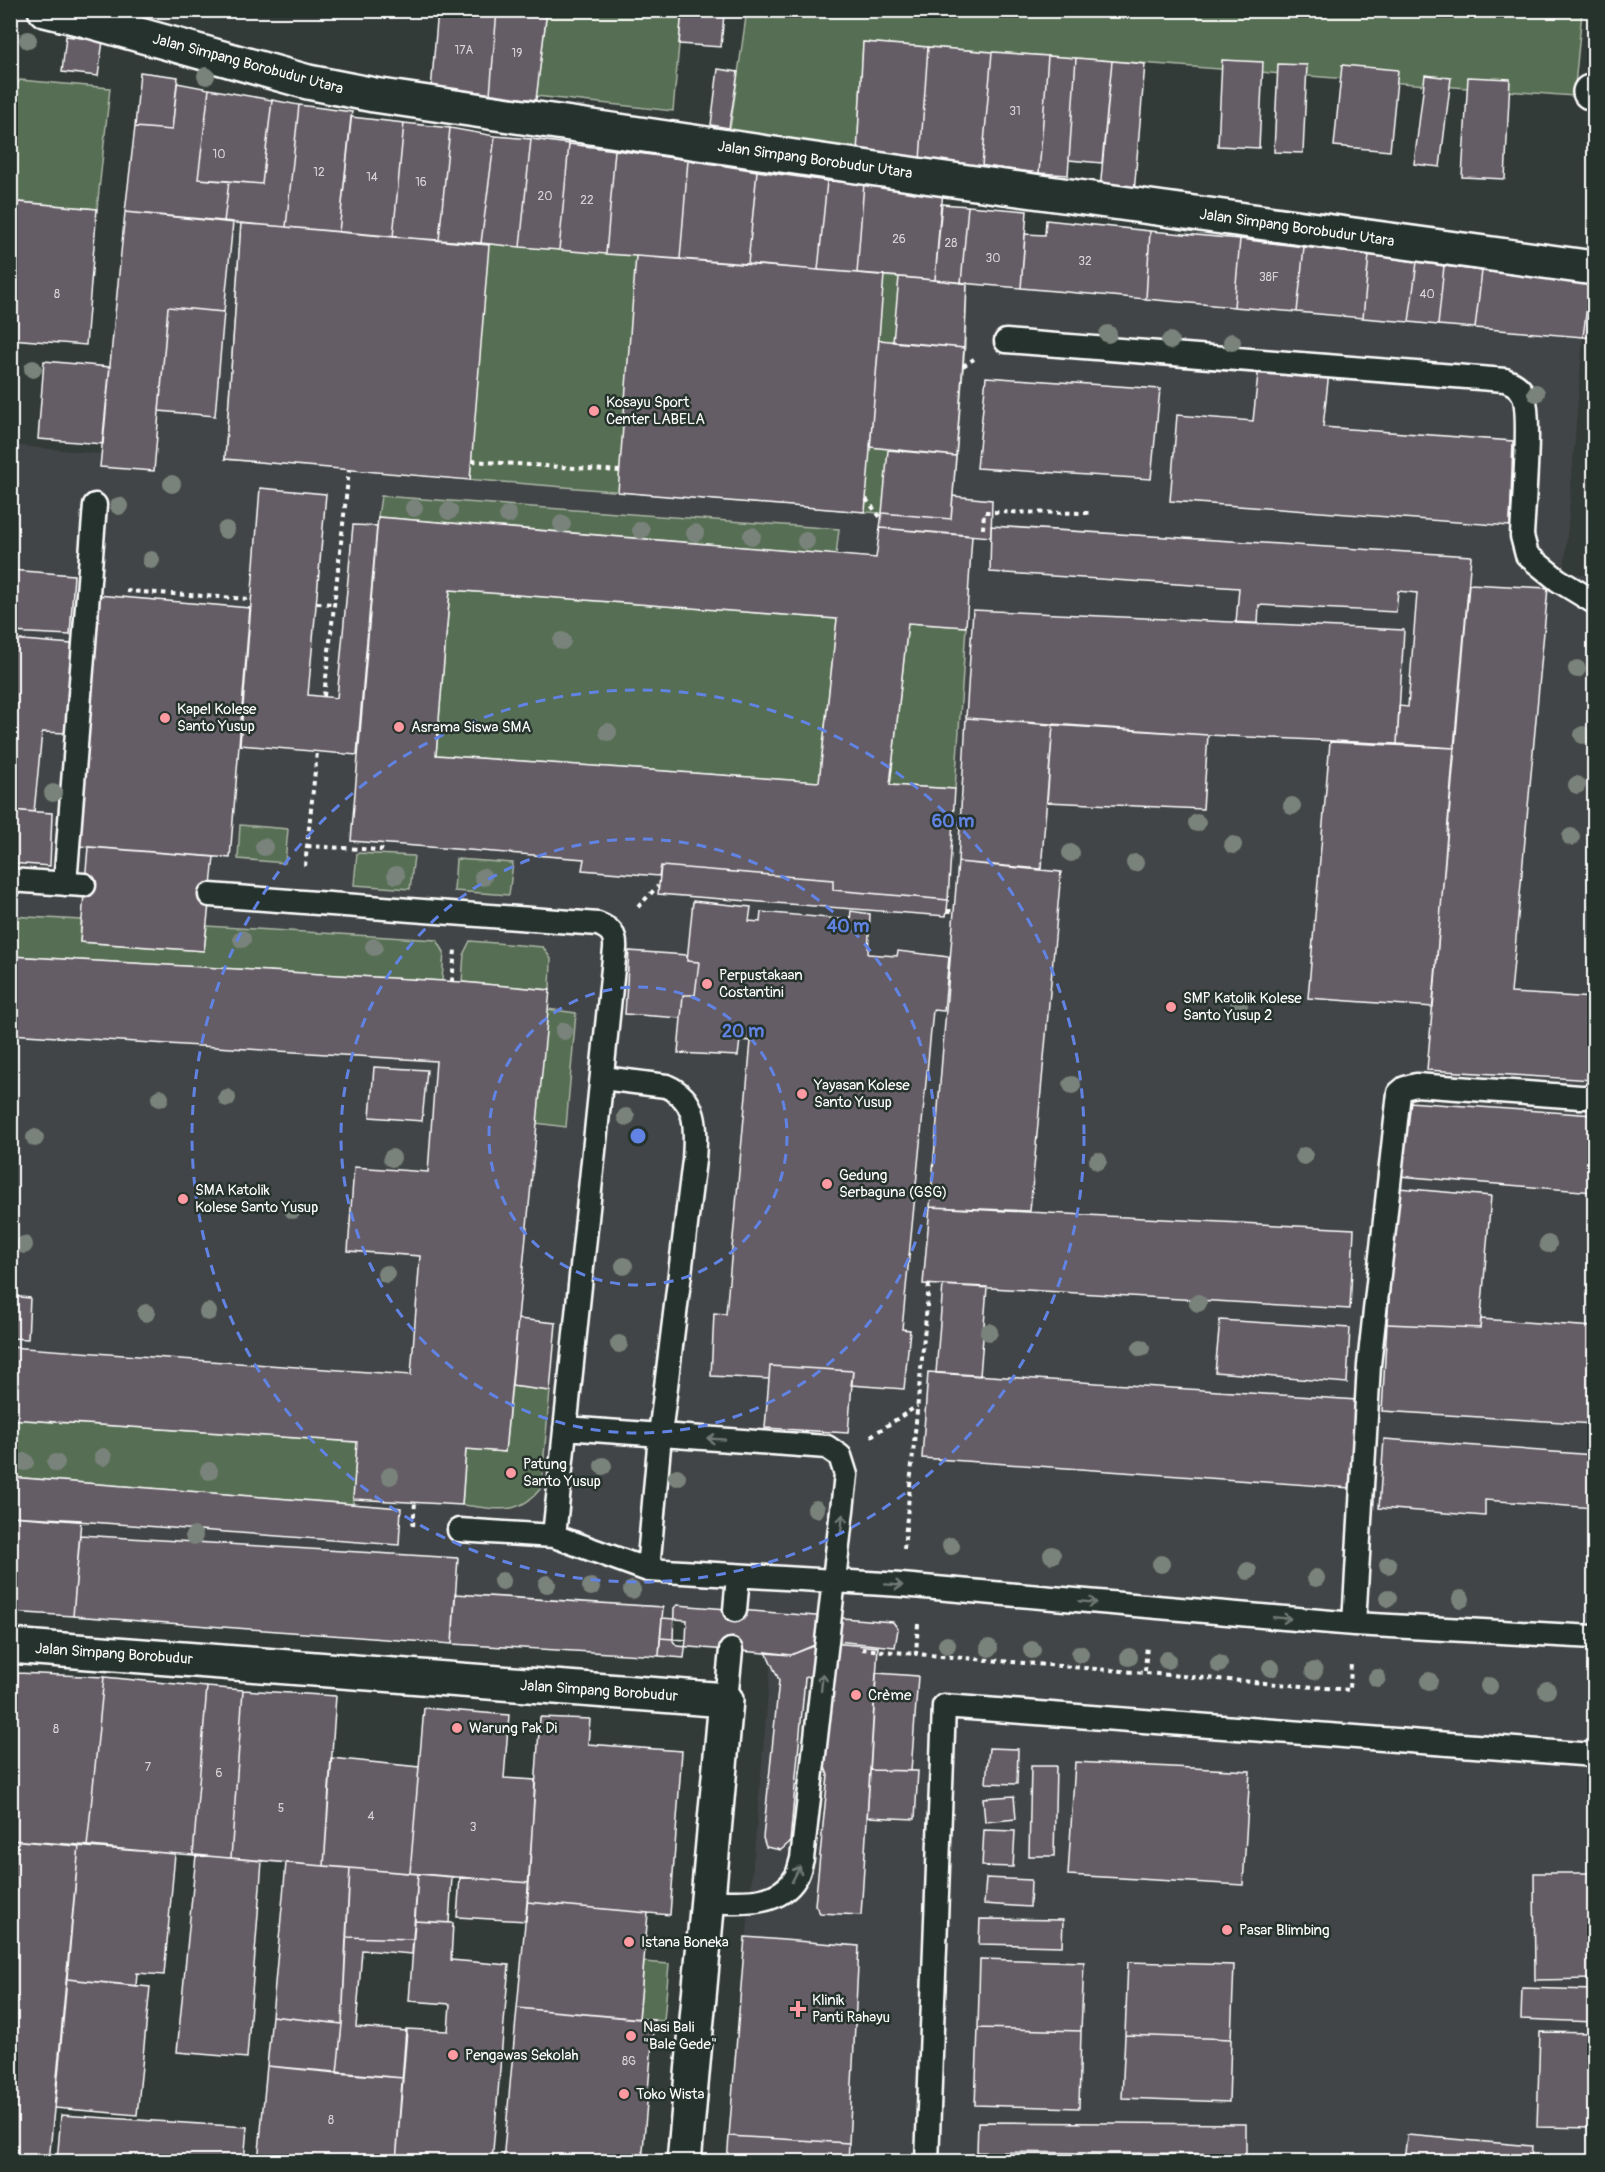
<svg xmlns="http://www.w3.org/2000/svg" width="1605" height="2172" font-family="Pangolin,sans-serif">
<rect width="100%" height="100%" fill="#333b38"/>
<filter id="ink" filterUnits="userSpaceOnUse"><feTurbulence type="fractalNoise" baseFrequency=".0167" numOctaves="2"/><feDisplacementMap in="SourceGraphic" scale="12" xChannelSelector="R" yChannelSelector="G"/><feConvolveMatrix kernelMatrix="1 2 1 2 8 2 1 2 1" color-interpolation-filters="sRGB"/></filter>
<g filter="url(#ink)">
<path fill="#424546" d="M233 222 748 264 1583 337 1564 573 1594 576V2161L848 2162 849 2143 729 2136 774 1627 663 1618 659 1656 452 1644 11 1612 10 445 101 454Z"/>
<path fill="#576e52" stroke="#abb6a8" stroke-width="1.5" d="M547 11H682L673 111 536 96Z
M693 11H1582L1574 96 863 42 857 154 729 137 746 17Z
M20 80 110 88 97 209 11 201V141L16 86Z
M241 223 967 283 965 345 951 519 225 459Z
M381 496 839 529 836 555 378 517Z
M450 590 837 619 819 782 436 755Z
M908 623 966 627 955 789 890 785Z
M240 825 288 829 285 863 238 859Z
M357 853 414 856 410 889 354 885Z
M456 859 513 863 509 895 454 891Z
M10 916 81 920 80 942 204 951 207 926 437 940 444 952 442 981 11 956Z
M470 941 543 947 551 959 550 990 462 982 464 953Z
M547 1009 576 1013 566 1127 536 1123Z
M512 1386 550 1391 541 1488C518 1518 495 1508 462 1505L466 1449 505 1452Z
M10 1419 357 1442 353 1504 11 1477Z
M644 1962 669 1964 664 2021 639 2019Z"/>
<path fill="#655d65" stroke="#fff" stroke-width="1.5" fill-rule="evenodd" d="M438 10H497L490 95 431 90Z
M497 10H547L536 100 490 95Z
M682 10 724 14 721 47 679 44Z
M66 36 103 41 98 76 62 72Z
M863 42 928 47 920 160 857 154Z
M928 47 992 52 982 166 920 160Z
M992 52 1048 56 1039 173 982 166Z
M1048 56 1076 58 1068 175 1039 173Z
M1076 58 1112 61 1102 163 1069 160Z
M1222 60 1263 62 1259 148 1218 146Z
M1112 61 1145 64 1134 193 1100 190Z
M1278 64 1307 65 1303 153 1274 152Z
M1342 65 1398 70 1390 151 1334 146Z
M718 69 738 72 729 128 711 125Z
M140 72 178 77 172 130 135 127Z
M1425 75 1451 78 1440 167 1414 164Z
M1468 77 1510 79 1505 179 1462 177Z
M177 83 209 89 198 179 229 181 224 222 125 212 135 127 172 130Z
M209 89 272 100 262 184 198 179Z
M272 100 299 105 286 227 224 222 229 181 262 184Z
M299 105 352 112 339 232 286 227Z
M351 117 404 123 393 237 339 232Z
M404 123 450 128 439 240 393 237Z
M450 128 495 136 481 243 439 240Z
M495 136 531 139 520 247 481 243Z
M531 139 569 144 559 250 520 247Z
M569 144 615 150 606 254 559 250Z
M1594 147V210L1590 209Z
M615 150 688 160 680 259 606 254Z
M688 160 757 171 748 264 680 259Z
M757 171 827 181 818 270 748 264Z
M827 181 864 183 857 273 818 270Z
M864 183 943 191 935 280 857 273Z
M10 201 18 202 10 275Z
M18 202 97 209 86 345 10 339V275Z
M941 204 968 206 961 283 935 280Z
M968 206 1027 211 1021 288 961 283Z
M125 212 233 222 224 312 168 307 154 471 100 467Z
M1046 220 1150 231 1146 299 1021 288 1025 234 1045 235Z
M241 223 489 245 470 480 225 459Z
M1150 231 1240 239 1234 307 1146 299Z
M1240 239 1304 247 1297 312 1234 307Z
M1304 247 1369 255 1363 318 1297 312Z
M1369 255 1417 262 1409 322 1363 318Z
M636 256 884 275 865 512 618 492Z
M1417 262 1444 266 1438 325 1409 322Z
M1444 266 1482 271 1475 328 1438 325Z
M1482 271 1590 283 1583 337 1475 328Z
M899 277 967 283 964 348 893 342Z
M1590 283H1594V338L1583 337Z
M168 307 224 312 215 416 159 411Z
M879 340 964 348 956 456 870 447Z
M44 361 110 367 103 444 38 439Z
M1259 365 1329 372 1323 427 1513 441 1510 526 1170 501 1177 415 1253 421Z
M986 377 1160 389 1151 479 977 468Z
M888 450 956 456 951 519 882 513Z
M260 488 326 494 308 695 337 698 353 525 377 526 357 755 240 745Z
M953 496 992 500 991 537 880 528 882 513 951 519Z
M378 517 876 558 880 528 972 536 966 627 908 623 890 785 955 789 948 900 833 890V880L661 866 659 876 582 870 584 859 351 841ZM450 590 837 619 819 782 436 755Z
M991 526 1471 556 1454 748 1397 744 1399 706 1408 707 1417 593 1398 591 1396 612 1259 605 1258 624 1236 623 1239 588 990 572Z
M10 570 74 575 70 635 10 632Z
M1469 584 1548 588 1511 993 1594 998V1080L1427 1070Z
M97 595 250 608 230 858 78 846Z
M973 610 1404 630 1397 744 1208 735 966 718Z
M10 639 72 644 67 733 42 732 34 812 10 810Z
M966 718 1053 725 1041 869 958 862Z
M1053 725 1208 735 1203 809 1047 802Z
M1330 742 1454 748 1433 1007 1308 998Z
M10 810 52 813 50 866 10 863Z
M88 847 214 857 204 951 80 942Z
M958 862 1061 872 1030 1211 930 1207Z
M661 866 833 880V890L948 900 947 911 946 916 658 894Z
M693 901 751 907 749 921 760 922 761 912 850 920 851 911 870 914 868 954 897 956 898 951 949 957 944 1011 933 1010 902 1329 910 1330 904 1389 851 1385 853 1371 770 1366 769 1379 711 1376 714 1313 726 1314 751 1041 740 1040 738 1056 678 1053 683 995H695L699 962 687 961Z
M629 951 687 955V961L699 962 695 995H683L681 1018 625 1014Z
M10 956 462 982 550 990 505 1452 466 1449 462 1505 353 1499 357 1442 10 1419V1347L411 1375 420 1256 348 1251 354 1167 428 1172 436 1061 10 1034Z
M374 1067 427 1070 422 1121 370 1117Z
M1408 1102 1594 1115V1192L1399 1176Z
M1398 1188 1491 1196 1480 1328 1387 1324Z
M930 1207 1354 1229 1350 1309 923 1284Z
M943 1285 987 1287 980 1376 936 1373Z
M10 1296 30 1298 28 1339 10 1338Z
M518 1319 556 1323 550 1391 512 1386Z
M1481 1319 1594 1327V1424L1382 1411 1387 1324 1480 1328Z
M1220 1320 1350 1328 1347 1383 1215 1372Z
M770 1366 853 1371 848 1433 765 1428Z
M928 1372 1357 1400 1351 1488 922 1458Z
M1384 1439 1594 1455V1508L1485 1500V1516L1379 1508Z
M10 1477 401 1508 399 1545 10 1516Z
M10 1516 81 1520 73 1616 10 1612Z
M80 1535 458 1558 452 1644 73 1616Z
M455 1594 663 1607 659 1656 452 1644Z
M677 1605 893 1622 898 1629 895 1647 826 1640 791 1655 677 1646 673 1641 674 1608Z
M662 1618 687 1620 686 1640 660 1638Z
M660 1638 686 1640 684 1658 659 1656Z
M821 1643 816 1673 805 1678 790 1842 781 1850 766 1847 763 1838 779 1680 766 1652 791 1655Z
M831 1643 878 1647 861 1915 820 1913 815 1905 828 1775 819 1752Z
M10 1673H18L10 1781Z
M18 1673 104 1677 87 1847 10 1840V1781Z
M876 1673 918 1676 911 1771 870 1770Z
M104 1677 207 1687 193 1855 87 1847Z
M207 1687 243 1690 231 1858 193 1855Z
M243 1690 336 1696 324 1866 231 1858Z
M424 1708 509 1715 504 1778 535 1780 529 1883 410 1873Z
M540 1717 590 1719 588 1744 682 1751 670 1915 527 1902Z
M989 1748 1018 1749 1017 1784 986 1783Z
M331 1758 419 1767 410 1873 324 1866Z
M1075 1762 1250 1771 1243 1885 1068 1875Z
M1031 1766H1056L1054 1856H1029Z
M870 1770 918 1771 915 1819 867 1817Z
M1014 1796 1016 1819 985 1822 983 1798Z
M984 1830 1015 1831 1013 1867 982 1866Z
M10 1840 79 1845 49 2162H10Z
M79 1845 175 1854 164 1975 137 1973 136 1986 67 1979Z
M196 1855 262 1861 247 2058 177 2052Z
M286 1863 350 1868 342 2024 272 2016Z
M350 1868 418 1874 413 1939 346 1937Z
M1534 1873H1594V1979L1535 1980Z
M418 1874 452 1877 449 1923 415 1921Z
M460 1877 529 1883 526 1921 457 1917Z
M986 1878 1031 1880 1030 1907 984 1904Z
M527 1902 648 1913 639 2019 517 2008Z
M980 1919 1063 1920 1062 1946 979 1944Z
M415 1921 453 1923 451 1960 509 1965 492 2162H396L406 2029 448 2031 450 2004 409 2001Z
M346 1937 413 1939 412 1954 362 1950 356 2027 407 2031 403 2078 337 2073 342 2024Z
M745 1937 859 1946 849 2143 729 2136Z
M980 1959 1084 1962 1081 2031 978 2028Z
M1128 1962 1234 1965 1231 2039 1125 2035Z
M67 1979 150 1987 137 2115 55 2108Z
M1522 1988 1594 1990V2022L1521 2019Z
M517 2008 654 2020 642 2162H503Z
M272 2016 342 2024 337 2073 267 2066Z
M978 2028 1081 2031 1079 2108 975 2105Z
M1540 2032 1594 2033V2128L1537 2127Z
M1125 2035 1231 2039 1229 2102 1122 2098Z
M267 2066 403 2078 396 2162H258Z
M61 2115 247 2127 244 2162H57Z
M978 2122 1246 2124V2154L977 2152Z
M1407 2135 1532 2146 1531 2162H1404Z
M729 2136 849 2143 848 2162H727Z"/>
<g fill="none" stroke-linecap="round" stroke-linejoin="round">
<defs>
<path id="lane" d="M1006 341 1505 380C1513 383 1519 386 1523 394 1532 412 1523 510 1522 536L1527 555 1558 580 1594 602
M10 880 84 885
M65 884 95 505
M210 895 598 924C611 929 616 935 615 949L554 1536
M603 1078 666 1086C699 1100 696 1129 694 1160L660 1435 648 1570
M565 1428 827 1447 840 1456 846 1475 802 1859C800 1865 799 1872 796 1877 778 1908 737 1902 708 1901
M459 1530 554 1536 648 1570 901 1585 1354 1624 1594 1637
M735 1610 738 1576
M1354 1624 1369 1365 1399 1093 1405 1088 1416 1085 1580 1097H1589L1594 1093
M726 1700 731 1650
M927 2162 944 1706 1594 1755"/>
<path id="street" d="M45 10 86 20 308 82 374 95 924 176 1594 268
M1590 92 1594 93
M10 1646 726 1700 684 2162"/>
</defs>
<use href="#lane" stroke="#fff" stroke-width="27"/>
<use href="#street" stroke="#fff" stroke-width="38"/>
<path stroke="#fff" stroke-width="4" stroke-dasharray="4.5 4.5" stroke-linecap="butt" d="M963 366 974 359
M472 461 620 471
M866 499 881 518
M983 529 984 512 1090 513
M126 591 251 599
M317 603 334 604
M324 696 349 470
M307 846 381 850 383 844
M305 866 317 752
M638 907 658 886
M947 911H954
M452 982 455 950
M871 1436 917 1406
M413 1526 415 1502
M904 1549 929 1284
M918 1624 916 1654 1350 1690 1351 1662
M862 1649 916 1654
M1145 1671 1147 1645"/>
<use href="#lane" stroke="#26332d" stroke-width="22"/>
<use href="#street" stroke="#26332d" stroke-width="33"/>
</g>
<g fill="#79837b">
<circle cx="28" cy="40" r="9"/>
<circle cx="206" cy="76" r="9"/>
<circle cx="1108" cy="334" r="9"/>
<circle cx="1170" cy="341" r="9"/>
<circle cx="1232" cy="342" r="9"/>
<circle cx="33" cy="369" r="9"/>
<circle cx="1536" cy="393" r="9"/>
<circle cx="172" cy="484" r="9"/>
<circle cx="119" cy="506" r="9"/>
<circle cx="414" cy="508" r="9"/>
<circle cx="449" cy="511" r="9"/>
<circle cx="508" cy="515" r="9"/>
<circle cx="562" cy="524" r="9"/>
<circle cx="226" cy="530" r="9"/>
<circle cx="641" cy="530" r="9"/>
<circle cx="695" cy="533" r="9"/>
<circle cx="752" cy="536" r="9"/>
<circle cx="806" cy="541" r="9"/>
<circle cx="151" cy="560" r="9"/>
<circle cx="562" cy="641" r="9"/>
<circle cx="1577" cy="669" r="9"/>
<circle cx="608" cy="732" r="9"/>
<circle cx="1583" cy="735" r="9"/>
<circle cx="1577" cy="785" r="9"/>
<circle cx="53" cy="793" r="9"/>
<circle cx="1292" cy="806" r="9"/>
<circle cx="1197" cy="823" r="9"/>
<circle cx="1571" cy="837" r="9"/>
<circle cx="1233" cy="845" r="9"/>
<circle cx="264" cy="847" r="9"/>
<circle cx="1071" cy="853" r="9"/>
<circle cx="1135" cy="863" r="9"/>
<circle cx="396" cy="875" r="9"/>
<circle cx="483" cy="877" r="9"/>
<circle cx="242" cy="939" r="9"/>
<circle cx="374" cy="947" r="9"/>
<circle cx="1239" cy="1006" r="9"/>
<circle cx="564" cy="1031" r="9"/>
<circle cx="1072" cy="1085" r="9"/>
<circle cx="160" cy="1098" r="9"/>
<circle cx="227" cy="1098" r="9"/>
<circle cx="626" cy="1117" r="9"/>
<circle cx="35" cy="1138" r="9"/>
<circle cx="1304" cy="1156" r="9"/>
<circle cx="392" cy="1158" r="9"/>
<circle cx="1098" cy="1161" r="9"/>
<circle cx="293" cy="1210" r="9"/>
<circle cx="1548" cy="1244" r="9"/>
<circle cx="24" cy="1245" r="9"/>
<circle cx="624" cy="1266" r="9"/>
<circle cx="386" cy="1274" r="9"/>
<circle cx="1198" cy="1303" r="9"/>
<circle cx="208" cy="1312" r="9"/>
<circle cx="146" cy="1313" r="9"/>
<circle cx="989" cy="1332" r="9"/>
<circle cx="619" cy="1344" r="9"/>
<circle cx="1141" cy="1348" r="9"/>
<circle cx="103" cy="1457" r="9"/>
<circle cx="25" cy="1462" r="9"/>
<circle cx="56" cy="1463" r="9"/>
<circle cx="603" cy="1466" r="9"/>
<circle cx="209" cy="1471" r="9"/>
<circle cx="390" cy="1476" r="9"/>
<circle cx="677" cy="1477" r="9"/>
<circle cx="816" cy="1509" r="9"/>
<circle cx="194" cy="1536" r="9"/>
<circle cx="951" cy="1546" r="9"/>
<circle cx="1052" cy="1555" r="9"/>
<circle cx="1161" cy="1564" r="9"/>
<circle cx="1388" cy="1565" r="9"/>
<circle cx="1248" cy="1571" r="9"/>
<circle cx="1316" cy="1578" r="9"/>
<circle cx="502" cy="1581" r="9"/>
<circle cx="547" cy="1584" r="9"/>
<circle cx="591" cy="1587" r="9"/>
<circle cx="632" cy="1590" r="9"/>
<circle cx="1388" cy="1598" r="9"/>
<circle cx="1461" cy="1599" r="9"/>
<circle cx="947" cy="1645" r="9"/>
<circle cx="989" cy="1648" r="9"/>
<circle cx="1032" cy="1650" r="9"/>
<circle cx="1080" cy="1654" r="9"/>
<circle cx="1129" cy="1657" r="9"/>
<circle cx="1167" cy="1660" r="9"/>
<circle cx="1219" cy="1664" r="9"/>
<circle cx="1271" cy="1668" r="9"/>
<circle cx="1314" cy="1671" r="9"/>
<circle cx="1377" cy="1678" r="9"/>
<circle cx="1429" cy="1681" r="9"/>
<circle cx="1489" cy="1686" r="9"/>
<circle cx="1547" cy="1690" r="9"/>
</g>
<defs><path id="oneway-shaft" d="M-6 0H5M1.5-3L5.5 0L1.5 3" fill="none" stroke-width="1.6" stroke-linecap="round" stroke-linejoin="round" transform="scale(1.5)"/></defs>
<g stroke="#727a76">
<use href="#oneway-shaft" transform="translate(716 1439) rotate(-176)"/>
<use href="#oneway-shaft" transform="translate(842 1523) rotate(-84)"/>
<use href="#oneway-shaft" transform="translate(894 1585) rotate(4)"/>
<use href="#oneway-shaft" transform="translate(1088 1602) rotate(5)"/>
<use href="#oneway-shaft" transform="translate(1282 1618) rotate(5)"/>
<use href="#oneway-shaft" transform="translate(822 1682) rotate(-84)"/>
<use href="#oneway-shaft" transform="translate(796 1874) rotate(-63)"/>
</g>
</g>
<g fill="none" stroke="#6183e4" stroke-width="3" stroke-dasharray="10 8">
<circle cx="638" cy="1136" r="149"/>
<circle cx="638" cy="1136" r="297"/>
<circle cx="638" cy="1136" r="446"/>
</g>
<g fill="#ff9aa2" stroke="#26332d" stroke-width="2">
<circle cx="594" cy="411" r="6"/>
<circle cx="165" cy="718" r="6"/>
<circle cx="399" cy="727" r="6"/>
<circle cx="707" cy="984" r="6"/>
<circle cx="1171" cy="1007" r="6"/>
<circle cx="802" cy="1094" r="6"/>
<circle cx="827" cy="1184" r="6"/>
<circle cx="183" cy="1199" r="6"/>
<circle cx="511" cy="1473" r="6"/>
<circle cx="856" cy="1695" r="6"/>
<circle cx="457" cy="1728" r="6"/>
<circle cx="1227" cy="1930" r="6"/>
<circle cx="629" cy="1942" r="6"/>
<path d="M795 2000h6v6h6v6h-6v6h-6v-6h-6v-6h6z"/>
<circle cx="631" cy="2036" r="6"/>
<circle cx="453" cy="2055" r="6"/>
<circle cx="624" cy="2094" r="6"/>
</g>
<g text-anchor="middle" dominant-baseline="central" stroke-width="5" stroke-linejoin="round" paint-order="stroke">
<g font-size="12" fill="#d8d6d8">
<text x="464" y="50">17A</text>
<text x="517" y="53">19</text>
<text x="1015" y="111">31</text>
<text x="219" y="154">10</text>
<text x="319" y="172">12</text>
<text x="372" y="177">14</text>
<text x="421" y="182">16</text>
<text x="545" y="196">20</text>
<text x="587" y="200">22</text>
<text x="899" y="239">26</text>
<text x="951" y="243">28</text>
<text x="993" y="258">30</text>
<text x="1085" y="261">32</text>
<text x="1269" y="277">38F</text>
<text x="57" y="294">8</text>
<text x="1427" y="294">40</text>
<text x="56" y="1729">8</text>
<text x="148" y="1767">7</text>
<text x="219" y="1773">6</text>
<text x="281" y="1808">5</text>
<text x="371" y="1816">4</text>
<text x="473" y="1827">3</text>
<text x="629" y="2061">8G</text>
<text x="331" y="2120">8</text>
</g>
<g font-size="15" fill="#fff" stroke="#26332d">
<text transform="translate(248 64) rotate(15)">Jalan Simpang Borobudur Utara</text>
<text transform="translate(815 160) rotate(8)">Jalan Simpang Borobudur Utara</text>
<text transform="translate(1297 228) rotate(8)">Jalan Simpang Borobudur Utara</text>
<text transform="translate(114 1654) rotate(4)">Jalan Simpang Borobudur</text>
<text transform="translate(599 1691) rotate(4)">Jalan Simpang Borobudur</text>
</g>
<g font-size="15" fill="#fff" stroke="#26332d" text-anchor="start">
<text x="606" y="402">Kosayu Sport<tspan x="606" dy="17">Center LABELA</tspan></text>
<text x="177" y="709">Kapel Kolese<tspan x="177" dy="17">Santo Yusup</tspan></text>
<text x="411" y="727">Asrama Siswa SMA</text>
<text x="719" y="975">Perpustakaan<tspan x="719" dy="17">Costantini</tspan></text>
<text x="1183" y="998">SMP Katolik Kolese<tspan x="1183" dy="17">Santo Yusup 2</tspan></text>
<text x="814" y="1085">Yayasan Kolese<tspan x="814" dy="17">Santo Yusup</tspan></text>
<text x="839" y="1175">Gedung<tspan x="839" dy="17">Serbaguna (GSG)</tspan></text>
<text x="195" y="1190">SMA Katolik<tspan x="195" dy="17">Kolese Santo Yusup</tspan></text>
<text x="523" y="1464">Patung<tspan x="523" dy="17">Santo Yusup</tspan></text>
<text x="868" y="1695">Crème</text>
<text x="469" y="1728">Warung Pak Di</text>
<text x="1239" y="1930">Pasar Blimbing</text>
<text x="641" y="1942">Istana Boneka</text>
<text x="812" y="2000">Klinik<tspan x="812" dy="17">Panti Rahayu</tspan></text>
<text x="643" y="2027">Nasi Bali<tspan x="643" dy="17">"Bale Gede"</tspan></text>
<text x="465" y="2055">Pengawas Sekolah</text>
<text x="636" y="2094">Toko Wista</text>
</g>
</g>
<circle cx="638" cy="1136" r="9" fill="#6183e4" stroke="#26332d" stroke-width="3"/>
<g font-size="18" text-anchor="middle" font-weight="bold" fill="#6183e4" stroke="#26332d" stroke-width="5" stroke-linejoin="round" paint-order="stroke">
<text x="953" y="827">60 m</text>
<text x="848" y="932">40 m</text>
<text x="743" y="1037">20 m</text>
</g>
<rect width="1605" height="2172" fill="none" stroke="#26332d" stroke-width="36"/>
<rect x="18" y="18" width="1569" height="2136" fill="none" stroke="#fff" stroke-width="2" filter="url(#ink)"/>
</svg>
